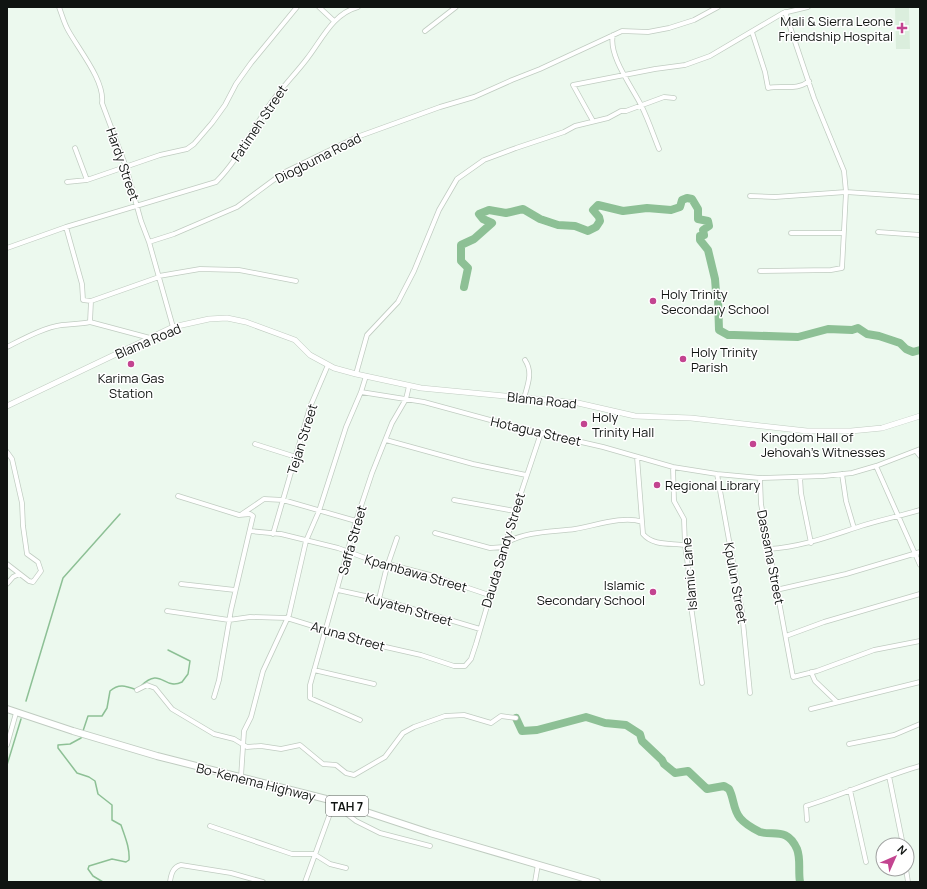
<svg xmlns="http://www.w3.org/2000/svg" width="927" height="889" font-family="Manrope,sans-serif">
<rect width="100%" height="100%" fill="#ecf9ee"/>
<path fill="#dbeedd" d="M895 7H909L910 49H896Z"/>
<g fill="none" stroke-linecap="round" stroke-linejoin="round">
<path stroke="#8dc095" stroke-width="1.5" d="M141 686C161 666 164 691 182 682L188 674 190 661 168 650
M26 701 63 578 120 514
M83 731 88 716H102L107 708 110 691C119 683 126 686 137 690
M82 735 81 738 70 744 58 745V748L77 773 89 777 95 781 98 794 112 805V820L121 825C125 837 130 848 129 860L126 862 112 859 89 866 88 869 93 876 103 882
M7 765 21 719"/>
<path stroke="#8dc095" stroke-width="8" d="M464 287 468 268 461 261V245L474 239 492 223 483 219 479 214 489 210 506 213 523 209 540 219 558 225 575 226 588 231 596 227 600 221 599 217 593 210 598 205 623 211 647 208 671 210 680 207 682 200 687 198 692 199 698 209V219L708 221 709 226 703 230 704 235 700 236V240L708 250 715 279 716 292 718 298 719 330 728 335H734L798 337 828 329 852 330 858 328 867 334 879 336 900 343 906 349 913 352 920 350
M516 718 522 731 537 730 586 717 605 723 626 725 640 734 642 741 662 760 664 764 675 773 688 771 707 789 724 786 729 789C734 798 733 810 740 818 745 824 754 829 760 832 774 836 787 827 797 849 801 859 798 871 800 882"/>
<defs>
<path id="minor" d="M59 7C62 15 64 23 68 30 79 50 105 81 102 103L126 167 141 221 149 242 173 327
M319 7 334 21
M425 31 456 7
M752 32 765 72 768 88C783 85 797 91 809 81
M613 35C608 55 632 87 641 105 648 119 653 134 659 149
M593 121 573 85 655 69 685 65 710 56 783 13 808 7
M75 148 87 180
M67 182 87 180 160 155 187 149 194 144 212 123 225 105 236 84 251 63 297 7
M750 196 775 197 846 192 920 197
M66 227 82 284 83 300 91 301 90 322 150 338
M878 232 920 235
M791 233H842
M149 242 174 234 237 207 283 173 357 137 440 107 474 97 512 80 540 69 622 31 648 32 669 28 694 20 718 7
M7 248 66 227 216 182C237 161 250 134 266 110 278 91 293 77 306 60 322 40 332 14 358 7
M760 271 831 270 842 268 846 192 844 171 814 98 785 12
M159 276 200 269 239 270 296 281
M91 301 159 277
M7 347C23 339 45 327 62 325 72 324 81 324 90 322
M356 374 367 335 398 302 414 271 439 210 457 179 484 160 516 148 564 132 575 126 608 118 621 111H626L664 97 674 98
M361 392 424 402 516 427 603 447 673 467 717 474 760 478 824 476 852 473 876 466
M524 398C528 384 533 372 525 360
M386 440 473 464 526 475
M255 444 296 457
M920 449 876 466 920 565
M916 451 920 456
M7 452 12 459 22 503 23 526 27 554 38 562 41 571 33 582 29 581 7 564
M637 457 643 534C653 546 670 543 685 545
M673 467 674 501 684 519 685 545 691 587V606L702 683
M717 474 742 612 750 693
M842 474 846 501 854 528
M800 477 801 493 811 543
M760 478 761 504 793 677 817 671 874 650 920 641
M178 496 239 515 250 514 253 516 231 610 219 680 214 697
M454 500 515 511
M242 514 264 499 283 500 356 521
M250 531 281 534 338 548 387 566 388 564 430 575 489 595
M435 533 490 548 504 547
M273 534 310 407 328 365
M506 543C526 531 553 532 575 529 594 526 624 515 642 522
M769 549C802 547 830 536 861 526 880 520 900 516 920 510
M388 564 397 538
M7 584 13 577 19 574
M181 584 235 590
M338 590 379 599 480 629
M776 590 846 574 920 552
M379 599 387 566
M167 611 229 620 250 617 287 618 368 643 421 655 454 666H465L471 659 476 644 515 511 541 433
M786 636 824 622 920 594
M314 670 374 684
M811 672 815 681 837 702
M137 690 147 685 155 688 172 709 214 734 234 739 247 747 261 746 281 749 300 745 323 764 336 765 346 773 354 775 385 757 403 733 414 727 445 716 464 715 491 723 501 716 516 718
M811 709 920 682
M360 720 310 698V685L356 521 372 473 392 423 406 399 409 386
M849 744 894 735 920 724
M7 745 16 713
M889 776 903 845
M241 777 244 731 251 717 263 671 289 615 306 541 319 511 346 427 361 392 366 376
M850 790 866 862
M332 808 338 807 356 821 380 833 430 846
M807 820 806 806C845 794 881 777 920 766
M210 826 292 854H314L330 864 346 868
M906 869 908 882
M170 882C171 874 173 867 181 865L231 873 263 882
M305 882 332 808 330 800
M535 882 538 864"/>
<path id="tertiary" d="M7 406 173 327 209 319 227 318 246 322 295 340 310 355 334 368 356 374 421 388 578 403 635 416 691 418 807 431H851L882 428 920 416"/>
<path id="trunk" d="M7 709 73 731 157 756 330 800 430 833 597 882"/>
</defs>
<use href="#minor" stroke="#c0ccc1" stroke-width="5.5"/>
<use href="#tertiary" stroke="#c0ccc1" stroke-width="6"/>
<use href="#trunk" stroke="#c0ccc1" stroke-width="8"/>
<use href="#minor" stroke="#fff" stroke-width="4"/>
<use href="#tertiary" stroke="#fff" stroke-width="5"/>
<use href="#trunk" stroke="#fff" stroke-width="6"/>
</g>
<g fill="#c34490" stroke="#fff" stroke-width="1.5">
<path d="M900 22h4v4h4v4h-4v4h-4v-4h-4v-4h4z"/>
<circle cx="653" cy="301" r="4"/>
<circle cx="683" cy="359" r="4"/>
<circle cx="131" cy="364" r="4"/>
<circle cx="584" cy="424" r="4"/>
<circle cx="753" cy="444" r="4"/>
<circle cx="657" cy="485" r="4"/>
<circle cx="653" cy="592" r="4"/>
</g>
<g text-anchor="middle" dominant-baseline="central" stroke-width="3" stroke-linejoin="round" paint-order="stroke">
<rect fill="#fff" stroke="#585a58" stroke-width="1" x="326" y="796" width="42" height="20" rx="3"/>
<g font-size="12" font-weight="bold" fill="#101411">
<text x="347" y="806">TAH 7</text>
</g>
<g font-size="13" fill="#101411" stroke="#fff" text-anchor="start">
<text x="893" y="21" text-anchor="end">Mali &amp; Sierra Leone<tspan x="893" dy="15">Friendship Hospital</tspan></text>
<text x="661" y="294">Holy Trinity<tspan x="661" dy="15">Secondary School</tspan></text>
<text x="691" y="352">Holy Trinity<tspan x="691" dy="15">Parish</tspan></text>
<text x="131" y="378" text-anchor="middle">Karima Gas<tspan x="131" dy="15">Station</tspan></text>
<text x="592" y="417">Holy<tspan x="592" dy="15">Trinity Hall</tspan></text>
<text x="761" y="437">Kingdom Hall of<tspan x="761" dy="15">Jehovah’s Witnesses</tspan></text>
<text x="665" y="485">Regional Library</text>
<text x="645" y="585" text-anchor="end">Islamic<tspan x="645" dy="15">Secondary School</tspan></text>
</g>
<g font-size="13" fill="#101411" stroke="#fff">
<text transform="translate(259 123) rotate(-56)">Fatimeh Street</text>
<text transform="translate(318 158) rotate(-27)">Diogbuma Road</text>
<text transform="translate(123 164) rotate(71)">Hardy Street</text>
<text transform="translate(148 341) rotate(-23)">Blama Road</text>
<text transform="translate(542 400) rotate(6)">Blama Road</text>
<text transform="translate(536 431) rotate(13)">Hotagua Street</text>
<text transform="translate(302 439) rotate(-73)">Tejan Street</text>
<text transform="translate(352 540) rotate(-74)">Saffa Street</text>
<text transform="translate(503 550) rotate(-73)">Dauda Sandy Street</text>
<text transform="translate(771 557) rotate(79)">Dassama Street</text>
<text transform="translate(416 573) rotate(16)">Kpambawa Street</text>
<text transform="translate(689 574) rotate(-95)">Islamic Lane</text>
<text transform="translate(736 583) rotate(80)">Kpulun Street</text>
<text transform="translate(409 609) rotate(16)">Kuyateh Street</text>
<text transform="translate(348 636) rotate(16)">Aruna Street</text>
<text transform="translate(256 782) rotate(14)">Bo-Kenema Highway</text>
</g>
</g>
<rect width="927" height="889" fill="none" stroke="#101411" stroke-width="16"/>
<g transform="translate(895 857) rotate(45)"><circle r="19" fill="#ffffff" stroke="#9fa1a0"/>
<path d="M0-3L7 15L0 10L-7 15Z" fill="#c34490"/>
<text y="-6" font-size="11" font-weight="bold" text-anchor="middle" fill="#101411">N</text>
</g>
</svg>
